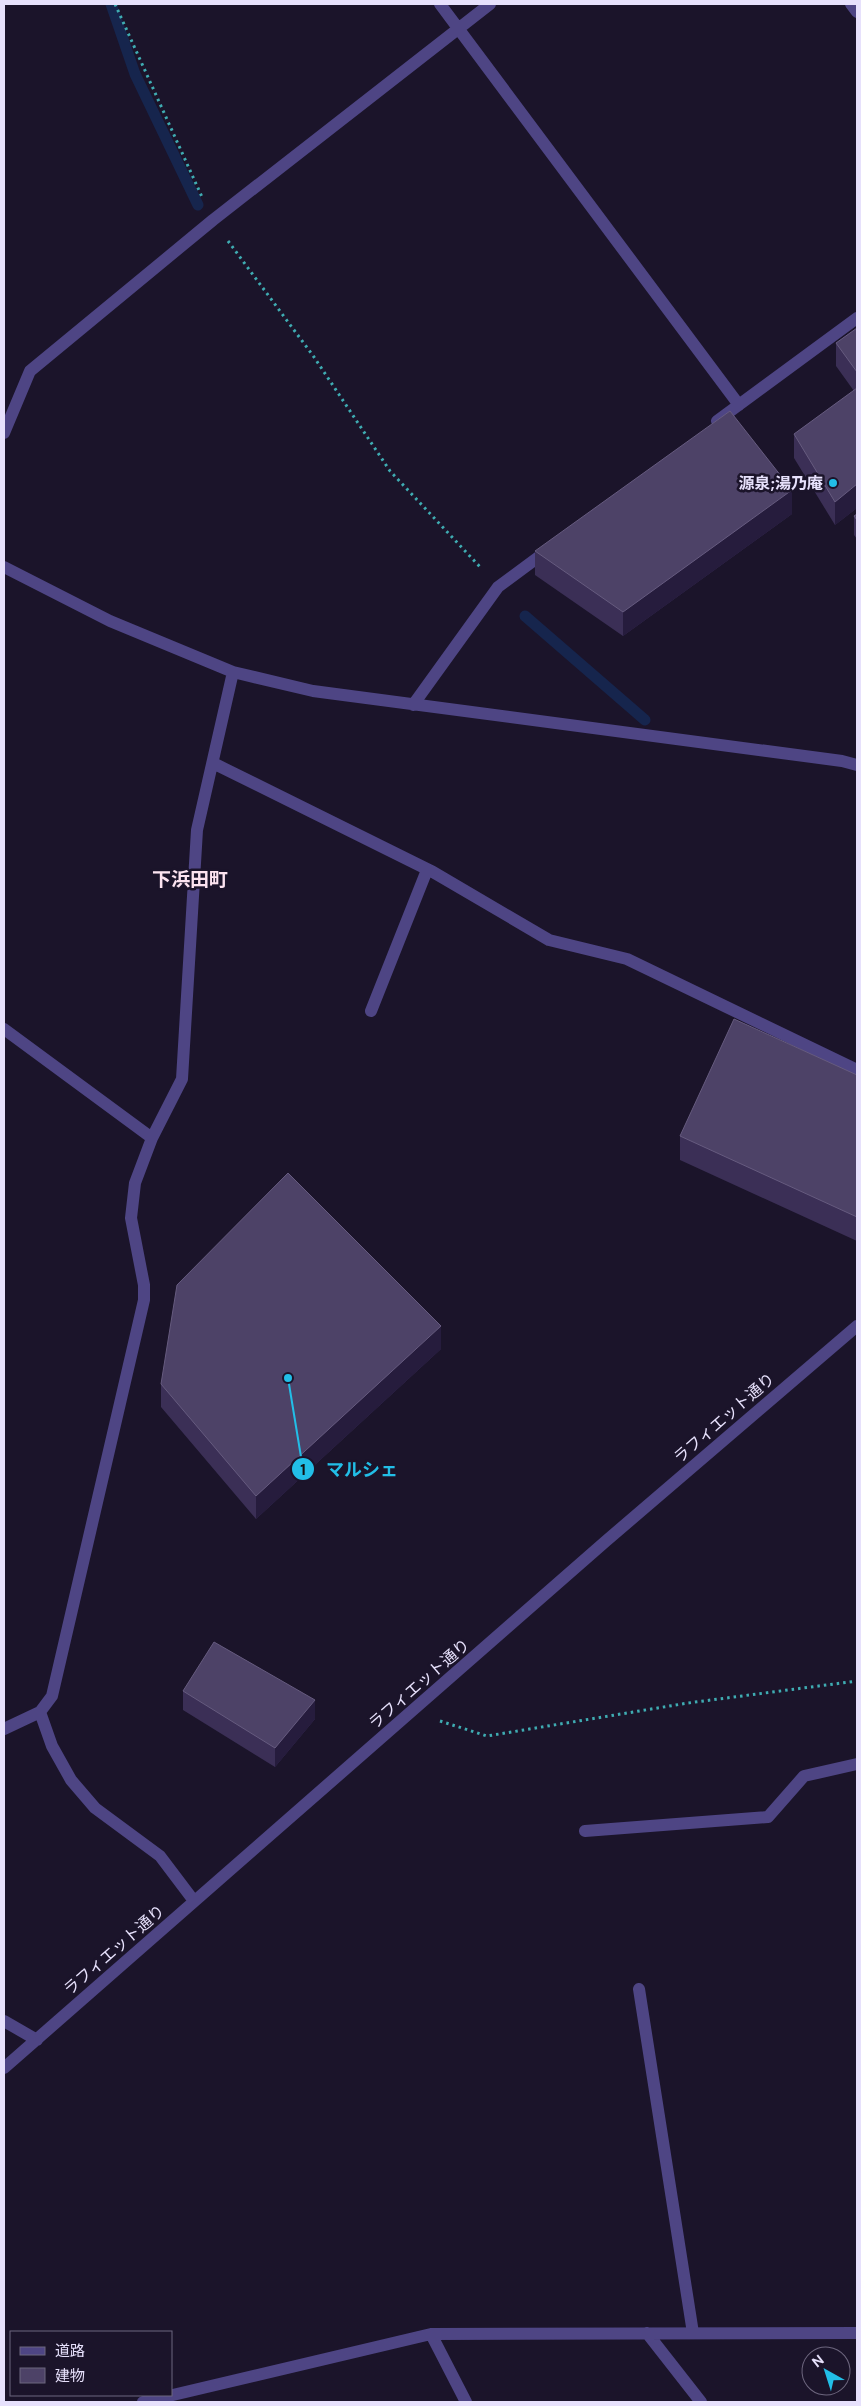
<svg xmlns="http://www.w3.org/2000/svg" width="861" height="2406" font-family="'DM Sans','Noto Sans JP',sans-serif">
<rect width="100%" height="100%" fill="#1b142a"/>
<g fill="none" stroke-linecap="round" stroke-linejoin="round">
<path stroke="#16254d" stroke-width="11" d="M111 4 135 74 198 205
M525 616 645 720"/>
<path stroke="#3facb2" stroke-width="3" stroke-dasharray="2.5 4" stroke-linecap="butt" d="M115 4 202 197
M228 241 314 357 390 471 482 569
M440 1721 487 1736 688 1703 857 1681"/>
<path stroke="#4e4584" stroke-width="12" d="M440 4 739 405
M851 4 857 12
M717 421 857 318
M4 433 30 371 213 220 490 4
M4 567 110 621 233 672 313 691 842 761 857 765
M413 705 498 587 548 550
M213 763 433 872 549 940 627 959 857 1070
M371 1011 427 870
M4 1029 152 1138
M40 1712 52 1746 71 1780 95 1808 160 1856 194 1901
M4 1729 40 1712 52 1696 144 1300V1285L131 1218 135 1183 152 1138 182 1079 197 830 233 672
M585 1831 768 1817 804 1776 857 1764
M639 1989 693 2333
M4 2021 37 2040
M4 2068 606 1541 857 1326
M647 2333 701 2402
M431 2334 466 2402
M143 2402 431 2334 857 2333"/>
</g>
<path fill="#3b2f56" d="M857 328V508L835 525 794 458V434L854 391 836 366V343Z
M792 514 623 636 535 575V551Z
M857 514V539L854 535V516Z
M857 1075V1241L680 1160V1136Z
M441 1349 256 1519 161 1407V1384Z
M183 1691 315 1719 275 1767 183 1710Z"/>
<path fill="#261c3d" d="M857 484V508L835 525V502Z
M792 490V514L623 636V612Z
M441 1326V1349L256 1519V1496Z
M315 1700V1719L275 1767V1748Z"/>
<path fill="#4d4267" stroke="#665b7f" d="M857 328V372L836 343Z
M857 388V484L835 502 794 434Z
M730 411 792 490 623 612 535 551Z
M857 514V520L854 516Z
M734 1019 857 1075V1217L680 1136Z
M288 1173 441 1326 256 1496 161 1384 177 1285Z
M214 1642 315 1700 275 1748 183 1691Z"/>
<circle fill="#22bee7" stroke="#1b142a" stroke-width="2" cx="833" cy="483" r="5"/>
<g text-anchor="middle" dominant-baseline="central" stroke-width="5" stroke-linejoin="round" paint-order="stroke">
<g font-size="16" font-weight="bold" fill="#e7e1fc" stroke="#1b142a" text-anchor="end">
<text x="823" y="483">源泉;湯乃庵</text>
</g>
<g font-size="16" fill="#e7e1fc" stroke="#1b142a">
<text transform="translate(724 1418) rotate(-41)">ラフィエット通り</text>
<text transform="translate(419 1684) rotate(-41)">ラフィエット通り</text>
<text transform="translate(114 1950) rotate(-41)">ラフィエット通り</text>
</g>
<g font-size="19" font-weight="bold" fill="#fce3f0" stroke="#1b142a">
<text x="190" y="879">下浜田町</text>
</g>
</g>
<path fill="none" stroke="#22bee7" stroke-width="2" d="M288 1378L303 1469"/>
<g fill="#22bee7" stroke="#1b142a" stroke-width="2">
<circle cx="288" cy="1378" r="5"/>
<circle cx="303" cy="1469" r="12"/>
</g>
<g font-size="15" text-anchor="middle" font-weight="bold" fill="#111">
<text x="303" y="1475">1</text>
</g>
<g font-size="18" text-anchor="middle" font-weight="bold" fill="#22bee7" stroke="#1b142a" stroke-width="5" stroke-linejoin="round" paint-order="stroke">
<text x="362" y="1476">マルシェ</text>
</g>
<rect width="861" height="2406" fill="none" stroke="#e7e1fc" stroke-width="10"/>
<rect x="10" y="2331" width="162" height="65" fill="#1b142a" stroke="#6d667e"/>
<rect x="20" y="2347" width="25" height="8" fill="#4e4584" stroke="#6d667e"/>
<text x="55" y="2356" font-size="15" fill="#e7e1fc">道路</text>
<rect x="20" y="2368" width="25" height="15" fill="#4d4267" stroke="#6d667e"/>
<text x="55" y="2381" font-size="15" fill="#e7e1fc">建物</text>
<g transform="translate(826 2371) rotate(321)"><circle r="24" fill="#1b142a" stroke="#6d667e"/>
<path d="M0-4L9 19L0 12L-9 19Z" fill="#22bee7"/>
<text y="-8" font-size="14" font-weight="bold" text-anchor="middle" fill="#e7e1fc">N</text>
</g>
</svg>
